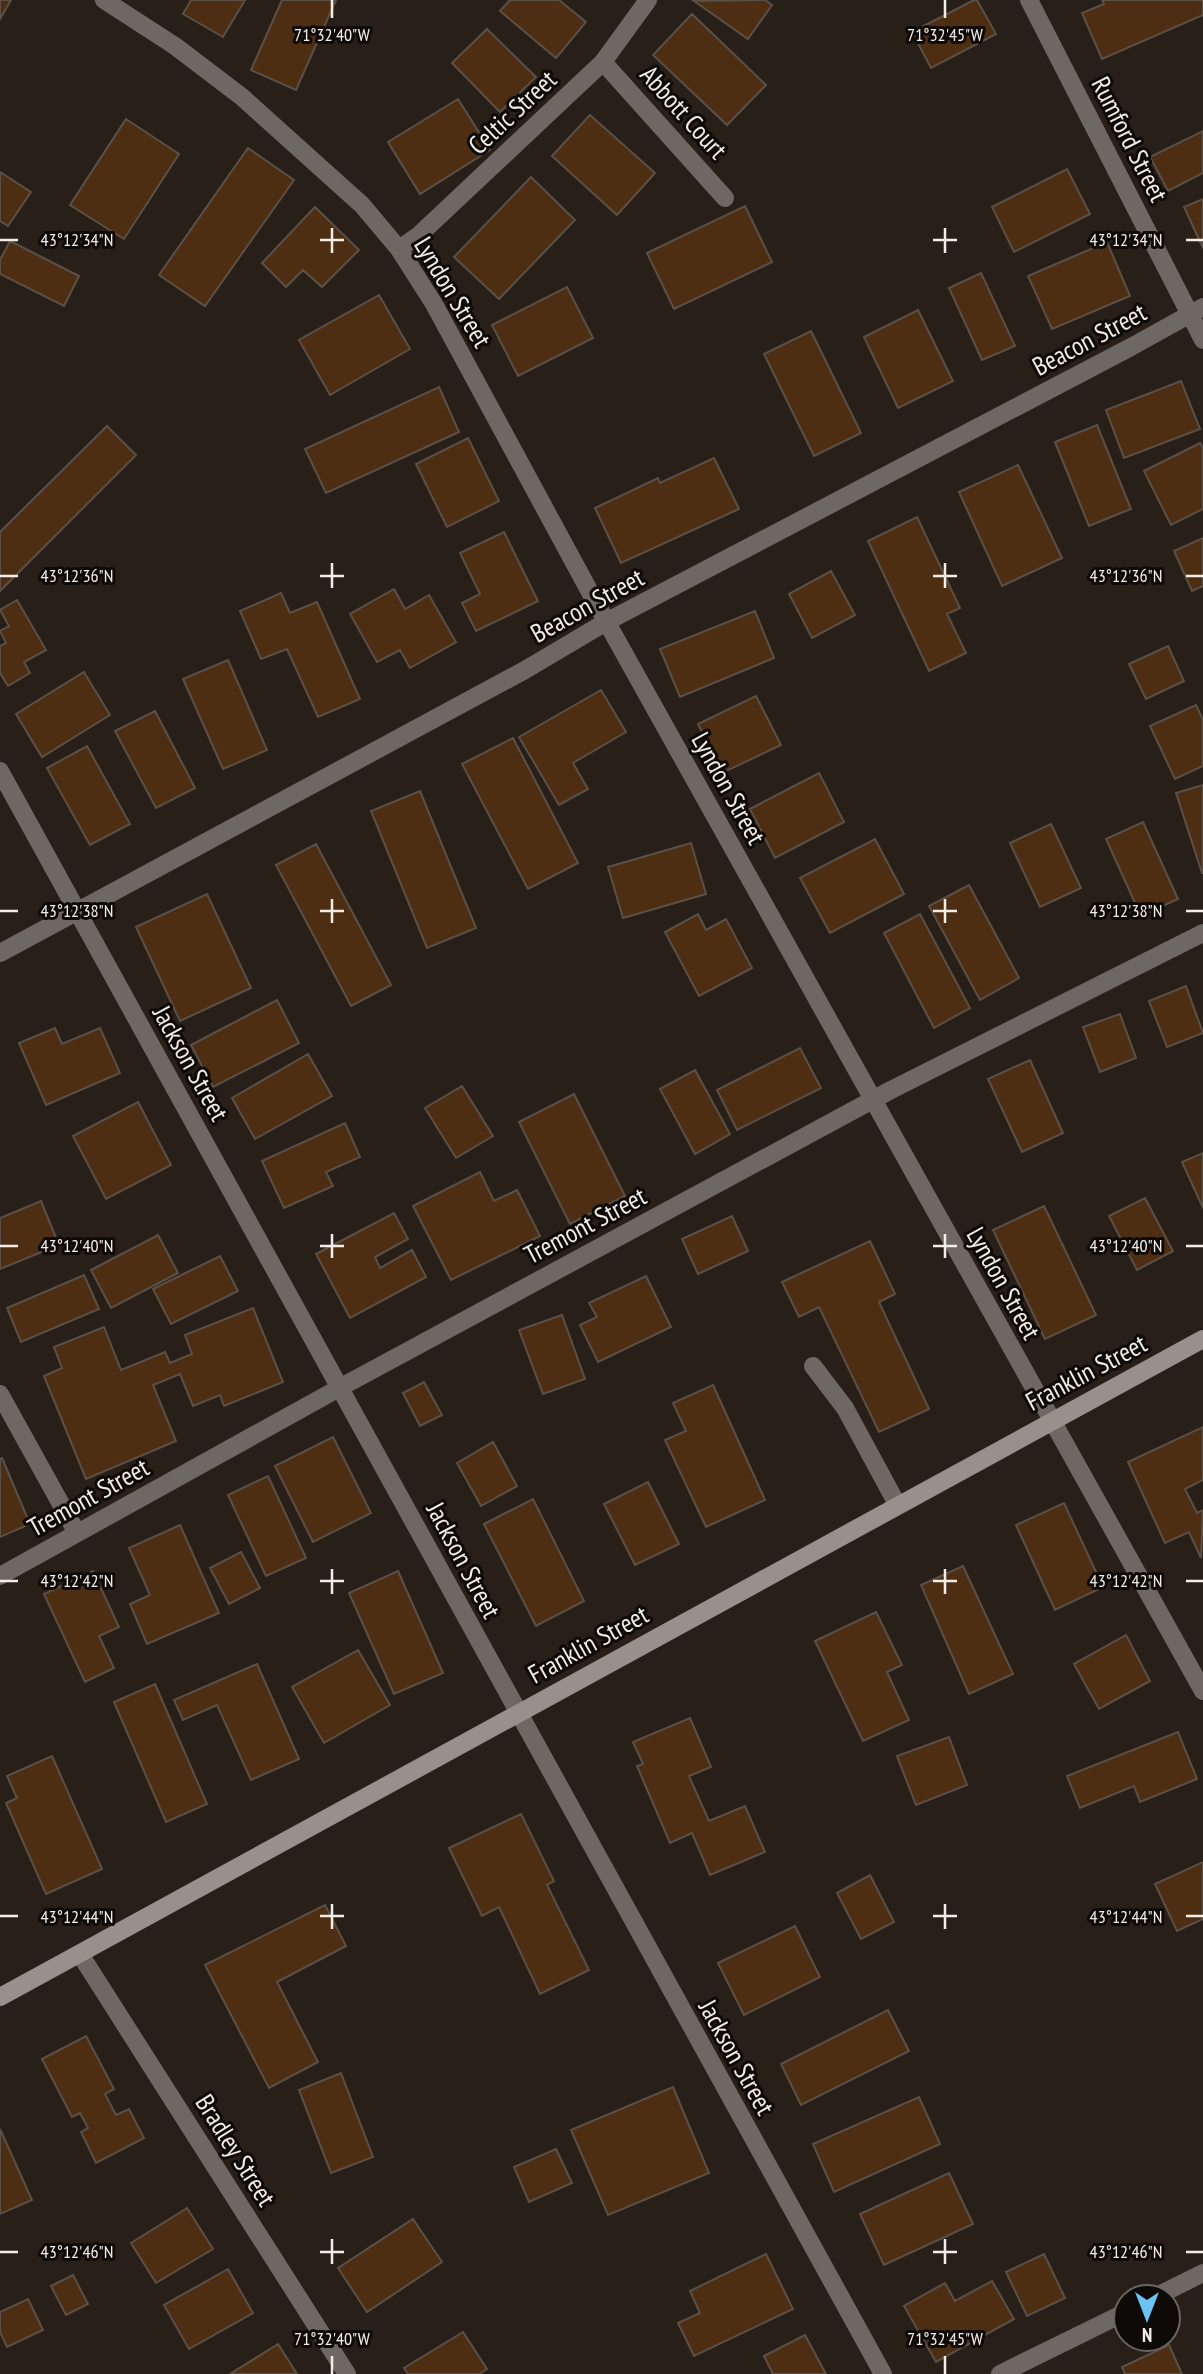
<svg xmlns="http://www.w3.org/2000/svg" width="1203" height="2374" font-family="'PT Sans Narrow',sans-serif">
<rect width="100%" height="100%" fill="#282018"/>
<path fill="#4e2e12" stroke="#5a5048" stroke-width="2" d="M0 0H11L0 19Z
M191 0H245L223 37 183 14Z
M282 0H336L296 90 251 70Z
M510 0H559L586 22 556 58 500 11Z
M765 0 772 5 748 39 694 1Z
M974 0H977L996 34 931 68 912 32Z
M1102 0H1203V15L1102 59 1082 13 1104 4Z
M692 14 766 85 727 125 653 55Z
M487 29 536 77 500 112 452 63Z
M458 99 490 150 420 194 388 142Z
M590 115 655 173 617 215 552 156Z
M126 119 179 154 124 239 70 205Z
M1203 131V173L1168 191 1150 157Z
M248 148 294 180 205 306 159 275Z
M1067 169 1090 214 1014 252 992 207Z
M0 172 31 192 8 226 0 221Z
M531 177 575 220 499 299 454 257Z
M1203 199V248L1184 207Z
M745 206 772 262 674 309 647 253Z
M315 207 359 250 322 287 303 270 286 287 262 263Z
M10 241 79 276 64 306 0 274V260Z
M1107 242 1130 296 1052 329 1028 276Z
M981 273 1015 346 982 360 949 288Z
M567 287 593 338 518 376 492 325Z
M379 295 410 349 330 395 299 340Z
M918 310 953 381 898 408 864 337Z
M811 331 861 433 814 456 764 354Z
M1181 381 1200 429 1124 458 1106 410Z
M439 387 459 432 326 493 305 449Z
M1097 425 1131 509 1089 526 1055 442Z
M107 426 136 455 0 591V532Z
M468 438 499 501 447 527 416 464Z
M1200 443 1203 448V509L1171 525 1144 471Z
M714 458 739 509 621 563 595 508 658 478 660 483Z
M1018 465 1062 558 1002 586 959 492Z
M917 517 960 608 947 614 966 653 929 671 868 541Z
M504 532 538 601 476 631 462 603 480 594 460 553Z
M1203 538V586L1192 591 1174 551Z
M831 571 855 615 812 638 789 594Z
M394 589 405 609 429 595 456 642 410 668 400 650 377 662 350 614Z
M281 593 290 613 317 602 360 699 318 717 287 649 261 659 240 611Z
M17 600 46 650 24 662 30 673 8 686 0 673V646L6 643 0 631 9 626 0 610Z
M755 611 774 658 680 697 660 649Z
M1168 646 1184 681 1146 699 1129 664Z
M228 660 267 750 223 769 183 679Z
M84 672 110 715 42 757 16 714Z
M601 690 626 732 573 763 588 789 559 805 519 737Z
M756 696 781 745 722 773 698 724Z
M1196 705 1203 720V766L1175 779 1150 726Z
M155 711 195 788 156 808 115 731Z
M513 738 578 863 528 889 462 764Z
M87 746 130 824 90 845 47 768Z
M819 773 844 822 775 858 750 809Z
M1203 785V873H1202L1176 793Z
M420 791 476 928 427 948 371 811Z
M1143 822 1178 899 1141 916 1106 839Z
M1051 824 1081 888 1040 907 1010 843Z
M875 839 904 894 830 933 800 878Z
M691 843 706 894 623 918 608 867Z
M316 844 391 985 351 1006 276 865Z
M969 885 1019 978 980 1000 929 906Z
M207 894 251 988 180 1021 136 927Z
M698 914 706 930 726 919 752 968 699 996 665 932Z
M920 914 970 1008 934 1028 884 933Z
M1186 986 1203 1033 1167 1047 1149 1001Z
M277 1000 299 1043 213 1087 191 1045Z
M1120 1014 1136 1058 1100 1072 1083 1027Z
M55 1028 62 1044 100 1028 120 1073 46 1105 19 1043Z
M800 1048 821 1088 737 1130 717 1090Z
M308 1054 332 1096 255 1139 232 1098Z
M1030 1060 1063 1133 1022 1152 988 1079Z
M695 1070 730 1134 695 1154 660 1089Z
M462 1086 493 1136 456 1158 425 1108Z
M574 1094 625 1196 570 1224 519 1122Z
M138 1102 171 1165 106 1199 73 1136Z
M345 1123 360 1157 326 1172 333 1186 284 1208 262 1161Z
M1203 1153V1208L1182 1162Z
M480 1172 494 1201 517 1190 540 1236 451 1280 413 1206Z
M1145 1198 1173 1251 1137 1270 1109 1216Z
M41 1201 59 1245 0 1269V1218Z
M1044 1206 1096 1315 1045 1339 993 1230Z
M394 1213 408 1239 375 1257 380 1268 412 1250 426 1277 350 1318 316 1254Z
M732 1216 748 1251 698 1274 682 1239Z
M158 1235 178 1273 111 1308 91 1270Z
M870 1241 895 1294 879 1302 929 1409 879 1432 819 1307 799 1317 782 1282Z
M220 1256 238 1291 171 1324 153 1289Z
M84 1275 99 1309 21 1342 7 1308Z
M646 1276 671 1327 598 1362 580 1325 597 1317 589 1303Z
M253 1308 283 1382 224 1406 220 1395 193 1406 180 1374 153 1385 176 1441 86 1479 44 1376 62 1368 54 1347 104 1327 121 1370 165 1352 170 1363 192 1354 185 1335Z
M562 1315 585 1379 543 1394 519 1330Z
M424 1382 442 1415 420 1426 403 1393Z
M713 1385 765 1500 706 1527 665 1440 686 1431 673 1403Z
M1203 1427V1480L1185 1489 1197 1513 1203 1510 1201 1558 1189 1532 1165 1543 1128 1462Z
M333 1437 371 1513 313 1542 275 1466Z
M493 1442 517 1486 481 1506 457 1463Z
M2 1458 30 1524 0 1537V1459Z
M268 1476 306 1558 266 1576 228 1495Z
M648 1482 679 1544 635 1565 604 1504Z
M533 1499 584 1601 536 1626 484 1524Z
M1064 1503 1103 1587 1055 1610 1016 1525Z
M180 1525 219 1613 147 1644 130 1604 150 1595 129 1548Z
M241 1552 260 1588 229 1604 210 1568Z
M963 1566 1013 1674 969 1694 921 1585Z
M93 1571 119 1627 99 1636 114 1668 85 1682 44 1594Z
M398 1571 443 1673 394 1694 349 1593Z
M876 1612 902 1665 887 1672 909 1720 863 1741 815 1641Z
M1126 1635 1150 1681 1099 1709 1074 1664Z
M358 1650 390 1705 324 1743 292 1687Z
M257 1664 299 1759 251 1780 217 1705 183 1720 174 1700Z
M155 1684 207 1804 166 1822 114 1702Z
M690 1718 711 1767 689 1776 709 1821 745 1806 765 1852 710 1875 692 1833 670 1843 637 1766 643 1764 633 1742Z
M1178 1732 1197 1779 1140 1802 1134 1786 1080 1808 1067 1776Z
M949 1737 967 1785 916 1805 897 1756Z
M52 1756 102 1869 46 1894 6 1803 17 1798 7 1776Z
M521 1814 554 1881 547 1885 589 1970 540 1994 499 1907 482 1916 449 1848Z
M1203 1862V1919L1177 1931 1155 1884Z
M870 1875 894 1922 861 1939 837 1893Z
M325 1905 346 1946 277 1982 318 2062 269 2088 205 1965Z
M795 1926 820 1977 744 2015 718 1963Z
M888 2010 909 2051 801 2105 781 2064Z
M86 2036 114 2089 105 2094 116 2115 129 2109 144 2138 96 2163 81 2132 88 2128 80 2113 72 2117 42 2059Z
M341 2073 373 2157 331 2173 299 2090Z
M673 2087 709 2173 608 2215 571 2130Z
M919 2097 940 2144 834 2192 813 2144Z
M0 2129 32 2200 0 2214Z
M556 2149 572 2183 529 2202 514 2167Z
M949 2173 973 2224 884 2265 860 2214Z
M187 2208 213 2249 156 2283 131 2243Z
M413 2219 442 2262 367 2312 338 2268Z
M766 2254 793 2309 694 2356 678 2323 700 2313 690 2291Z
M1044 2254 1065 2298 1027 2316 1006 2272Z
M228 2269 253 2313 189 2349 164 2305Z
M73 2275 88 2304 66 2315 51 2286Z
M992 2281 1014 2319 936 2362 904 2306 945 2283 955 2301Z
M28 2299 43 2330 7 2347 0 2332V2312Z
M463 2332 487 2369 479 2374H408L404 2368Z
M805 2335 826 2374H773L764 2356Z
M278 2344 297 2374H230Z
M1169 2345 1182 2374H1125L1122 2367Z"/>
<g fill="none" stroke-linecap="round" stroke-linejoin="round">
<path stroke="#6d6864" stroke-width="18" d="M603 62 725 198
M813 1366 845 1408 897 1504"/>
<path stroke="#6d6864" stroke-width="18" d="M104 0 175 46 242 97 362 205 399 249 434 304 591 594 1203 1691
M1029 0 1203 340
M399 249 419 235 603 62 648 0
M0 771 883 2374
M0 953 525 670 606 622 1131 347 1203 307
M0 1394 77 1533
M0 1576 341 1387 891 1090 1203 933
M80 1954 347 2374
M1155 2297 1203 2273
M1000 2374 1126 2312"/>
<path stroke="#98908a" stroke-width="18" d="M0 1997 1203 1339"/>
</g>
<path fill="none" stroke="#f3ede8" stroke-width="2.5" d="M332 0V18M945 0V18M332 228V253M945 228V253M0 240H18M320 240H344M933 240H957M1186 240H1203M332 563V588M945 563V588M0 576H18M320 576H344M933 576H957M1186 576H1203M332 899V923M945 899V923M0 911H18M320 911H344M933 911H957M1186 911H1203M332 1234V1258M945 1234V1258M0 1246H18M320 1246H344M933 1246H957M1186 1246H1203M332 1569V1594M945 1569V1594M0 1581H18M320 1581H344M933 1581H957M1186 1581H1203M332 1904V1929M945 1904V1929M0 1916H18M320 1916H344M933 1916H957M1186 1916H1203M332 2239V2264M945 2239V2264M0 2252H18M320 2252H344M933 2252H957M1186 2252H1203M332 2356V2374M945 2356V2374"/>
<g text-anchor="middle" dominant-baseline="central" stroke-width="6" stroke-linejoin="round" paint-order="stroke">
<g font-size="26" fill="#f3ede8" stroke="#0e0a07">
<text transform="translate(512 112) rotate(-43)">Celtic Street</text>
<text transform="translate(684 112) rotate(48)">Abbott Court</text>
<text transform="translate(1130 139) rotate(63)">Rumford Street</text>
<text transform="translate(453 292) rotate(59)">Lyndon Street</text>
<text transform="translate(1089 339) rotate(-28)">Beacon Street</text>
<text transform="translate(587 605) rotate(-29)">Beacon Street</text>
<text transform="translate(729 788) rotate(61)">Lyndon Street</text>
<text transform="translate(191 1063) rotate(61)">Jackson Street</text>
<text transform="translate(585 1225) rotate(-28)">Tremont Street</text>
<text transform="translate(1004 1283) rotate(61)">Lyndon Street</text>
<text transform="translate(1086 1372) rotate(-28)">Franklin Street</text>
<text transform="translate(88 1497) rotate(-29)">Tremont Street</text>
<text transform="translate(464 1560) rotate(62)">Jackson Street</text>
<text transform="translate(588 1644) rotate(-29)">Franklin Street</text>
<text transform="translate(737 2057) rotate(61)">Jackson Street</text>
<text transform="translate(236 2150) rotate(58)">Bradley Street</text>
</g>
</g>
<g font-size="18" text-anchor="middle" fill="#f3ede8" stroke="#0e0a07" stroke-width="6" stroke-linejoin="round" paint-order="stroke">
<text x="332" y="41">71°32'40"W</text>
<text x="945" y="41">71°32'45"W</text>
<text x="1126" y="246">43°12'34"N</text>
<text x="77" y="246">43°12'34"N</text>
<text x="1126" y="582">43°12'36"N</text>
<text x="77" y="582">43°12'36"N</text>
<text x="1126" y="917">43°12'38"N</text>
<text x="77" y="917">43°12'38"N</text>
<text x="77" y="1252">43°12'40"N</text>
<text x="1126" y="1252">43°12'40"N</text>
<text x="77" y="1587">43°12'42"N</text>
<text x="1126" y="1587">43°12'42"N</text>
<text x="1126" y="1923">43°12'44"N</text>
<text x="77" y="1923">43°12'44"N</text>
<text x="77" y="2258">43°12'46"N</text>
<text x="1126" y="2258">43°12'46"N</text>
<text x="332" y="2345">71°32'40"W</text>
<text x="945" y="2345">71°32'45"W</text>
</g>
<g transform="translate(1147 2318) rotate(180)"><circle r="33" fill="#0e0a07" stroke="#6a6561" stroke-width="2"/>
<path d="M0-5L12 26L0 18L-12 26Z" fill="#6dc2f3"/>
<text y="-10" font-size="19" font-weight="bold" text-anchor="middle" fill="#f3ede8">N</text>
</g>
</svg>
